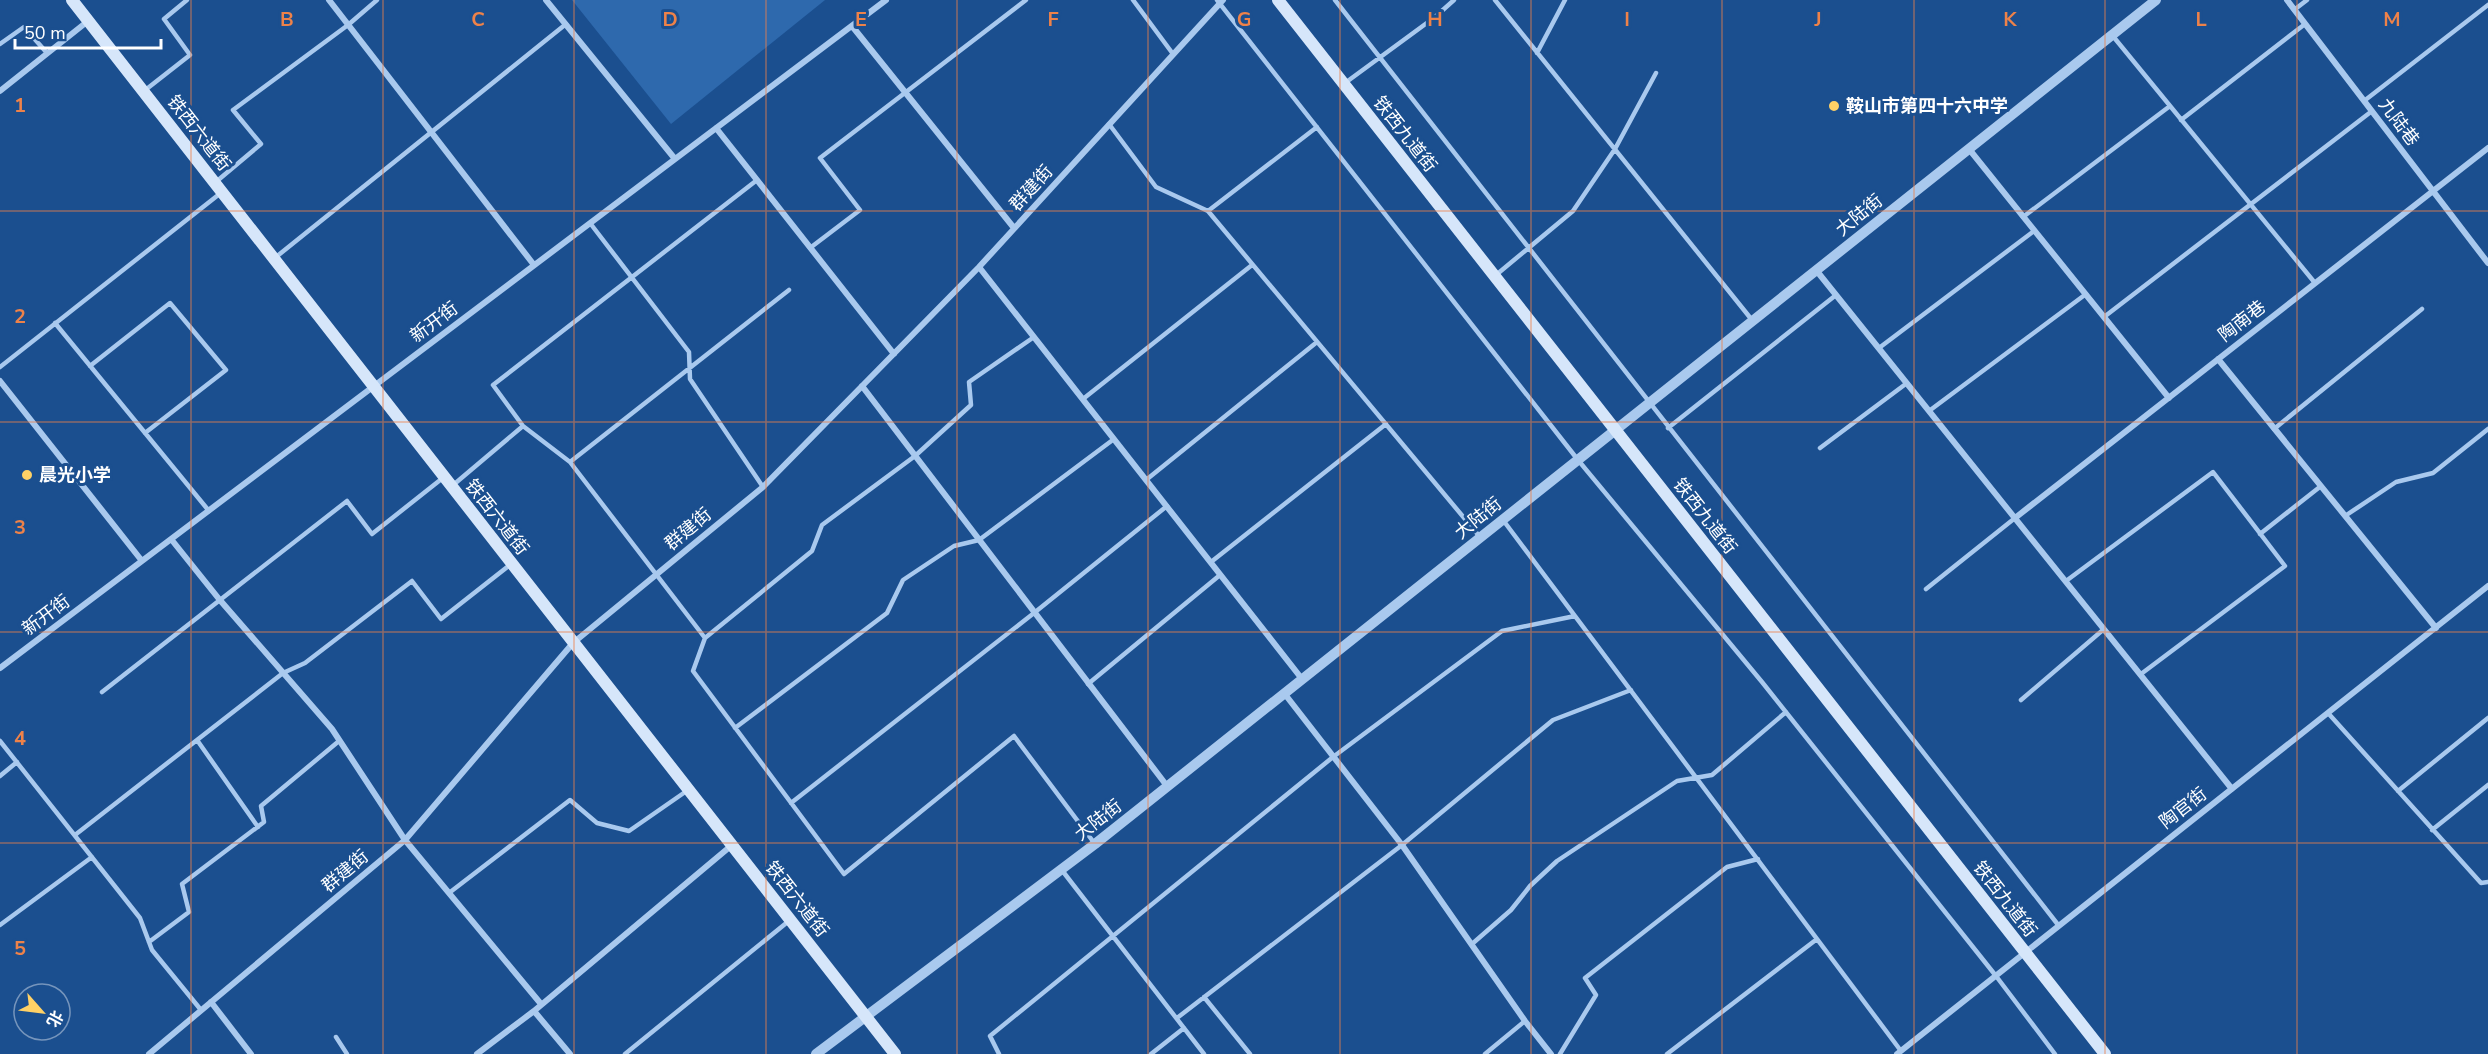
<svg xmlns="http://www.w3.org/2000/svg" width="2488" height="1054" font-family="'Nunito Sans','Noto Sans SC',sans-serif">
<rect width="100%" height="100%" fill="#1b4f8f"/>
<path fill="#2e69ad" d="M572 0H825L671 124Z"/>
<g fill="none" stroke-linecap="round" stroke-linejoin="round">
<path stroke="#a9c9ee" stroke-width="4.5" d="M1133 0 1173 54
M1217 0 1578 460 1762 682 1996 976 2055 1054
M1335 0 2059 926
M1495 0 1752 320
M2294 10 2307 0
M2112 35 2315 283
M0 44 24 27 47 53
M1537 53 1565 0
M1345 83 1435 17 1454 0
M144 91 190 55 164 19 187 0
M2364 101 2488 5
M2181 120 2305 24
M1109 124 1156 187 1208 211 1480 537
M217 181 261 144 233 110 348 25 377 0
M1208 211 1317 127
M2023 217 2170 106
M590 223 689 352 690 379 763 487
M810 248 860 210 820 158 1026 0
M276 257 566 24
M1496 275 1573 211 1615 149 1656 73
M789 290 570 462 705 638 693 671 844 874 1014 736 1095 844
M2104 317 2372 111
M55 323 209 511
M1879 348 2034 231
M90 366 170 303 226 370 145 433
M0 367 222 192
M1083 399 1252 265
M1929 411 2086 294
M1668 428 1836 295
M2274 429 2422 309
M1820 448 1907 383
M570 462 523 426 493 385 757 180
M1146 480 1317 342
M452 486 523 426
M2345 516 2396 482 2433 473 2488 429
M1503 520 1901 1051
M2260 534 2321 486
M1211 562 1386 424
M2066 581 2213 472 2285 566 2141 674
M1926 589 2015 518
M705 638 812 551 822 525 915 456 971 405 969 382 1034 337
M1088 684 1220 575
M102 692 347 501 372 534 444 477
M2021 700 2104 629
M2328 713 2481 883 2488 882
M735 728 887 613 903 580 954 546 979 540 1114 439
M197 740 258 827
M0 741 140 918 152 950 201 1010
M0 776 17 762
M2398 791 2488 718
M791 803 1034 613 1167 506
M2432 830 2488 785
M75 835 283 673 305 663 412 581 441 619 511 564
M1061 869 1204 1054
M449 893 570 800 597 823 629 831 688 790
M0 925 92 857
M149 942 189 912 182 884 264 822 261 806 339 741
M1472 944 1511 910 1530 886 1557 861 1677 781 1712 775 1786 712
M1204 997 1250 1054
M1177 1018 1402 845 1553 720 1631 690
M336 1037 347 1054
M625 1054 790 920
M999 1054 990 1036 1333 757 1502 631 1575 616
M1151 1054 1184 1028
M1485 1054 1525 1021
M1560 1054 1596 995 1585 978 1727 867 1758 859
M1667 1054 1817 939"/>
<path stroke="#a9c9ee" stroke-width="6" d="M329 0 534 265
M546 0 675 159
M2287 0 2488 263
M852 26 1014 228
M0 91 88 21
M716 128 894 354
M1969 149 2169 398
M979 267 1302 679
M1816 270 2232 789
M2218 359 2436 628
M0 381 142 561
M862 386 1167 786
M2015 518 2488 148
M171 539 219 599 332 729 405 840 541 1004
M0 668 886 0
M1284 693 1402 845 1525 1021 1551 1054
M211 1002 251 1054
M534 1011 570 1054
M149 1054 405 840 573 643 763 487 979 267 1223 0
M477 1054 534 1011 732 845
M1897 1054 2488 586"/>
<path stroke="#a9c9ee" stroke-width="10" d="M816 1054 1095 844 2156 0"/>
<path stroke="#d6e6fa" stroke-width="12" d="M72 0 895 1054
M1278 0 2105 1054"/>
</g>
<path fill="none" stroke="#ee8249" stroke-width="1.5" stroke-opacity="0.55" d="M191 0V1054M383 0V1054M574 0V1054M766 0V1054M957 0V1054M1148 0V1054M1340 0V1054M1531 0V1054M1722 0V1054M1914 0V1054M2105 0V1054M2297 0V1054M0 211H2488M0 422H2488M0 632H2488M0 843H2488"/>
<g fill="#ffd166" stroke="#1b4f8f" stroke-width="2">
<circle cx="1834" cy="106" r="6"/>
<circle cx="27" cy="475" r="6"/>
</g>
<g text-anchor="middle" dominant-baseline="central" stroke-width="6" stroke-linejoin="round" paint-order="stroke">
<g font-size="18" font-weight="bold" fill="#fff" stroke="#1b4f8f" text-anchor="start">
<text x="1846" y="106">鞍山市第四十六中学</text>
<text x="39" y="475">晨光小学</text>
</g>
<g font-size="18" fill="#fff" stroke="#1b4f8f">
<text transform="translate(2399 122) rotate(53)">九陆巷</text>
<text transform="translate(199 133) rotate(52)">铁西六道街</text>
<text transform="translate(1405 134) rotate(52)">铁西九道街</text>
<text transform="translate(1031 188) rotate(-48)">群建街</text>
<text transform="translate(1859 215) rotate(-39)">大陆街</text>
<text transform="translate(2242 321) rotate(-38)">陶南巷</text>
<text transform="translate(434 322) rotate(-37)">新开街</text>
<text transform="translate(1705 516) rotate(52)">铁西九道街</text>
<text transform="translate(497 517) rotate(52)">铁西六道街</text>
<text transform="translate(1478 518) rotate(-39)">大陆街</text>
<text transform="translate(688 529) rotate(-40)">群建街</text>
<text transform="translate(46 615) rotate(-37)">新开街</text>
<text transform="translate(2183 808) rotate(-38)">陶官街</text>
<text transform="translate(1098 820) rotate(-38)">大陆街</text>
<text transform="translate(345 871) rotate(-40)">群建街</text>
<text transform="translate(797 899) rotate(52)">铁西六道街</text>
<text transform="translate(2005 899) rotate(52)">铁西九道街</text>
</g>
</g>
<g font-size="20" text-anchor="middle" font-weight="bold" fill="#ee8249" stroke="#1b4f8f" stroke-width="6" stroke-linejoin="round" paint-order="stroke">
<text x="287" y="26">B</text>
<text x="478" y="26">C</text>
<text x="670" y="26">D</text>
<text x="861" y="26">E</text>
<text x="1053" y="26">F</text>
<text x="1244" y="26">G</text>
<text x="1435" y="26">H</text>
<text x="1627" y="26">I</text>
<text x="1818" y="26">J</text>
<text x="2010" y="26">K</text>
<text x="2201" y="26">L</text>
<text x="2392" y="26">M</text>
<text x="20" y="112">1</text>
<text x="20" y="323">2</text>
<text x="20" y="534">3</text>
<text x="20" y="745">4</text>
<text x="20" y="955">5</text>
</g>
<g transform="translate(42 1012) rotate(118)"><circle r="28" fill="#1b4f8f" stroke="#7695bc" stroke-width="1.5"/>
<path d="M0-4.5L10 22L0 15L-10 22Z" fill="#ffd166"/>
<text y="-9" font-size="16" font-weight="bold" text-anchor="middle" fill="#ffffff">北</text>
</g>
<path d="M15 39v9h146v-9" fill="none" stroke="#ffffff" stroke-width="3"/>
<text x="24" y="39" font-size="18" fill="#ffffff" stroke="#1b4f8f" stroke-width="4.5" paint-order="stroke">50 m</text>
</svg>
